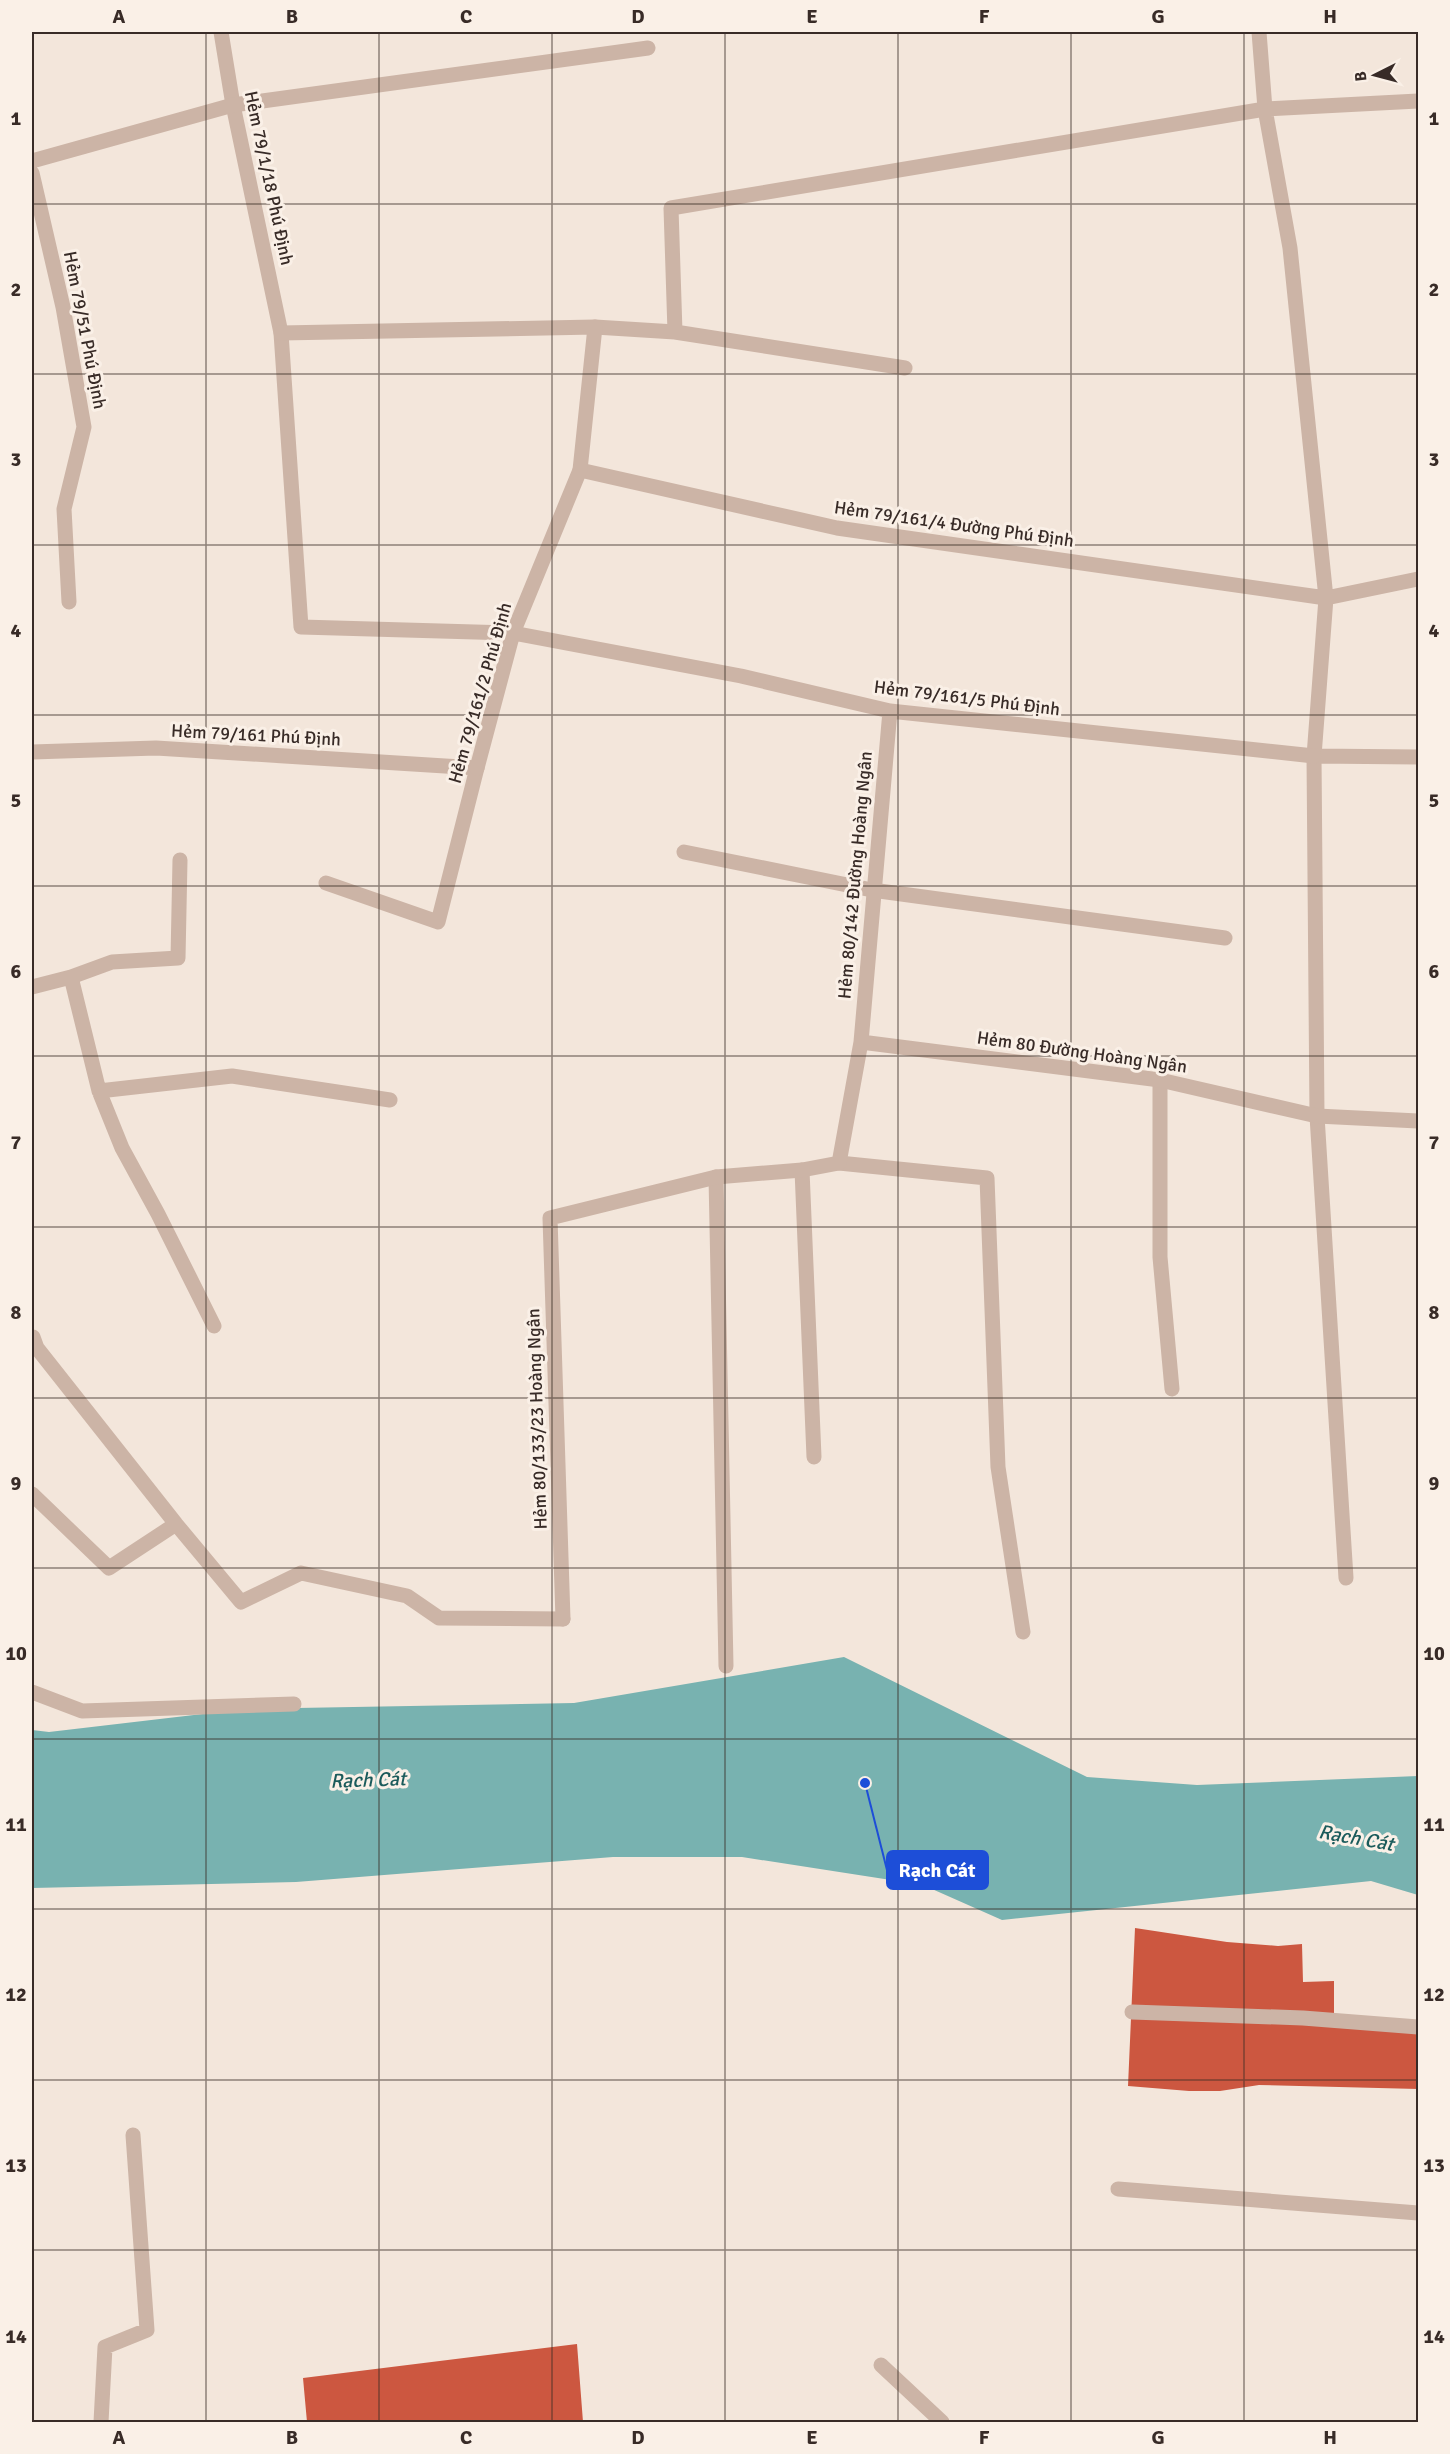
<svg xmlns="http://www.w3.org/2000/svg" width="1450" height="2454" font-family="Signika,sans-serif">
<rect width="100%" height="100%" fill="#f3e6db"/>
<path fill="#78b2b0" d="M844 1657 1087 1777 1197 1785 1418 1776V1895L1371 1881 1002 1920 923 1885 742 1857H613L296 1882 32 1888V1730L49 1732 245 1709 574 1703Z"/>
<path fill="#cc5740" d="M1135 1928 1227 1942 1278 1946 1302 1944 1303 1982 1334 1981V2020L1418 2027V2089L1259 2085 1220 2091H1189L1128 2086Z
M577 2344 583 2422H307L303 2378Z"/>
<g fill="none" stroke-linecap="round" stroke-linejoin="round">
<path stroke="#ccb4a6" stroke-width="15" d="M221 32 233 105 281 333 301 627 513 633
M1259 32 1265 109 1290 248 1326 598 1314 756 1317 1116 1346 1578
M595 327 675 332
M905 368 675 332 671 208 1265 109 1418 101
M580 470 837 528 1326 598 1418 579
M32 752 156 748 477 768 438 922 326 883
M1314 756 1418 757
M684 852 872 890 1225 938
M71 977 99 1091 122 1148 158 1214 214 1326
M32 987 71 977 112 962 178 958 180 860
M1160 1080V1257L1172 1389
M99 1091 232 1076 390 1100
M839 1163 987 1178 998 1467 1023 1632
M802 1170 814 1457
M716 1177 726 1666
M32 1338 33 1337 37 1348 176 1524 241 1602 301 1573 407 1596 439 1618 563 1619
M32 1494 109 1568 176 1524
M32 1692 82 1711 294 1704
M1118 2189 1418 2213
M101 2422 105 2347 147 2330 133 2135"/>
<path stroke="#ccb4a6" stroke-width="15" d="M32 161 233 105 648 48
M32 173 63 307 84 427 64 509 69 602
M281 333 595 327 580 470 513 633 477 768
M513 633 741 676 890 711 1314 756
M861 1042 890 711
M563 1619 550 1218 716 1177 802 1170 839 1163 861 1042 1160 1080 1317 1116 1418 1121
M1132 2012 1303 2018 1418 2027
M881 2365 942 2422"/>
</g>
<path fill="none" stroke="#382b27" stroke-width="1.5" stroke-opacity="0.55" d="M206 32V2422M379 32V2422M552 32V2422M725 32V2422M898 32V2422M1071 32V2422M1244 32V2422M32 204H1418M32 374H1418M32 545H1418M32 715H1418M32 886H1418M32 1056H1418M32 1227H1418M32 1398H1418M32 1568H1418M32 1739H1418M32 1909H1418M32 2080H1418M32 2250H1418"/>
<g text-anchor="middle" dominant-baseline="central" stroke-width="6" stroke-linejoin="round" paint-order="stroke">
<g font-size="18" fill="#382b27" stroke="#faf0e7">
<text transform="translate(269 178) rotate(78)">Hẻm 79/1/18 Phú Định</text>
<text transform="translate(85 330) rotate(79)">Hẻm 79/51 Phú Định</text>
<text transform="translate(954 524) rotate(8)">Hẻm 79/161/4 Đường Phú Định</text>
<text transform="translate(480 693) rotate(-74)">Hẻm 79/161/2 Phú Định</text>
<text transform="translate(967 698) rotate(7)">Hẻm 79/161/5 Phú Định</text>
<text transform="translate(256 735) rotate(3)">Hẻm 79/161 Phú Định</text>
<text transform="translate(855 875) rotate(-85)">Hẻm 80/142 Đường Hoàng Ngân</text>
<text transform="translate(1082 1052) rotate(8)">Hẻm 80 Đường Hoàng Ngân</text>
<text transform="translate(537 1419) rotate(-92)">Hẻm 80/133/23 Hoàng Ngân</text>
</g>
<g font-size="20" font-style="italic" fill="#1b5b5b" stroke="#faf0e7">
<text transform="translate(368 1780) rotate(-2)">Rạch Cát</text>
<text transform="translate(1356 1838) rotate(10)">Rạch Cát</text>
</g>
</g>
<path fill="none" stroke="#1d4ed8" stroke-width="2" d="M865 1783L887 1870"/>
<circle fill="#1d4ed8" stroke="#faf0e7" stroke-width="2" cx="865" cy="1783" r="6"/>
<rect fill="#1d4ed8" stroke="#1d4ed8" stroke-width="2" x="887" y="1851" width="101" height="38" rx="6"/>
<g font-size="20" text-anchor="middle" font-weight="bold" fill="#fff">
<text x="937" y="1877">Rạch Cát</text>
</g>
<rect width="1450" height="2454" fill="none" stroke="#faf0e7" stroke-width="66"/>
<g transform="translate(1375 75) rotate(264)" stroke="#faf0e7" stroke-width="4.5" paint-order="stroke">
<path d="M0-4.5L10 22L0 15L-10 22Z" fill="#382b27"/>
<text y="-9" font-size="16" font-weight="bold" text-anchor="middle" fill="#382b27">B</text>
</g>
<rect x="33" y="33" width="1384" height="2388" fill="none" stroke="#382b27" stroke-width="2"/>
<g font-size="20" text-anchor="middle" font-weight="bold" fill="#382b27">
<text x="119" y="23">A</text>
<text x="292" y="23">B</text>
<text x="466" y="23">C</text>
<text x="638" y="23">D</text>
<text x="812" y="23">E</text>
<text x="984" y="23">F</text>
<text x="1158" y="23">G</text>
<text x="1330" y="23">H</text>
<text x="16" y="125">1</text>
<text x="1434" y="125">1</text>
<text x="16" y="296">2</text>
<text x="1434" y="296">2</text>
<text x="16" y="466">3</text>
<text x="1434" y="466">3</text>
<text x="16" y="637">4</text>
<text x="1434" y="637">4</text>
<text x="16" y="807">5</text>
<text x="1434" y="807">5</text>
<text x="16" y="978">6</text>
<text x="1434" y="978">6</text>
<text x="16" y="1149">7</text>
<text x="1434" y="1149">7</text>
<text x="16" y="1319">8</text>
<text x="1434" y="1319">8</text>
<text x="16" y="1490">9</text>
<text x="1434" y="1490">9</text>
<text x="16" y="1660">10</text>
<text x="1434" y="1660">10</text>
<text x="16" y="1831">11</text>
<text x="1434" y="1831">11</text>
<text x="16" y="2001">12</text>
<text x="1434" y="2001">12</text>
<text x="16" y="2172">13</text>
<text x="1434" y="2172">13</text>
<text x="16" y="2343">14</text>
<text x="1434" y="2343">14</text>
<text x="119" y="2444">A</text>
<text x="292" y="2444">B</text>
<text x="466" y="2444">C</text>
<text x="638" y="2444">D</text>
<text x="812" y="2444">E</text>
<text x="984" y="2444">F</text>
<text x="1158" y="2444">G</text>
<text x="1330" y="2444">H</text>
</g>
</svg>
